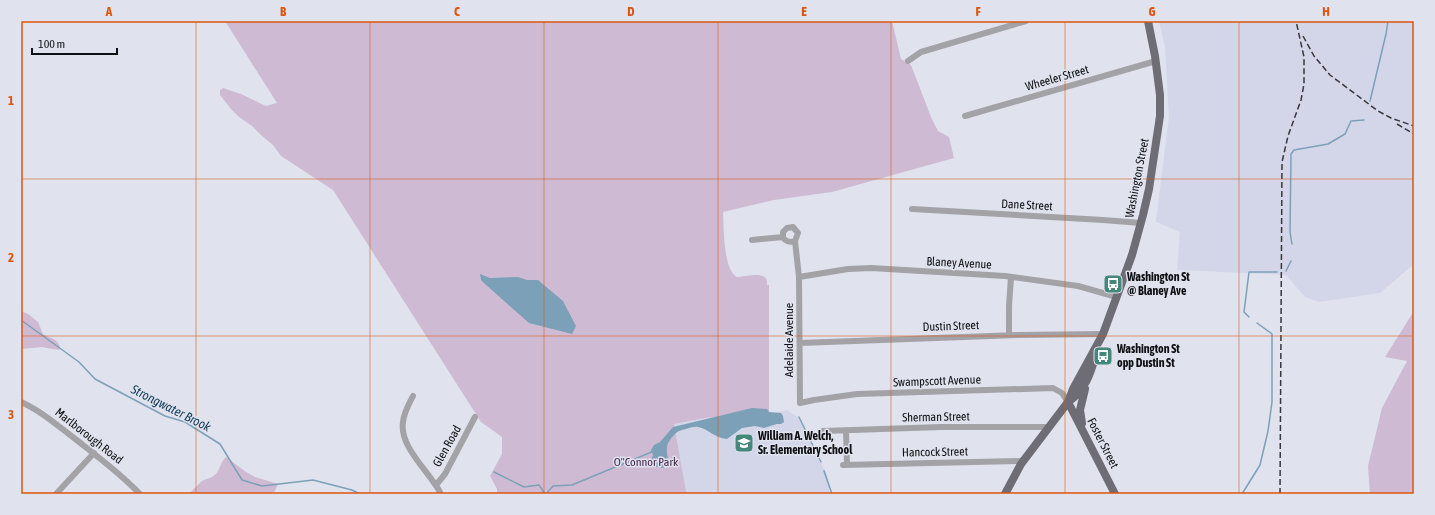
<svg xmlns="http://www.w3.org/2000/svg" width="1435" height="515" font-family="'Asap Condensed',sans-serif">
<rect width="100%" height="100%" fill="#e0e2ee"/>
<path fill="#d3d6e9" d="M1159 21H1414V264L1380 293 1319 302 1305 297 1286 275 1177 270 1180 232 1156 222 1169 117 1165 47Z
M787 410 799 418 819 461 826 471 829 482V490L830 494H689L686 491 674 424 705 418 769 414Z"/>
<path fill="#cebbd3" d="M225 21H892L901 59 911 65 931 117 938 131 949 137 954 158 832 192 774 200 723 212C724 227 723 270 737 277 746 277 769 269 767 285H769V414L705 418 674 424 686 491 689 494H497V489L490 476 502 454V437L481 422 333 190 281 156 273 145 261 135 252 126 239 117 231 109 220 95V90L223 88 241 94 266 106 277 103Z
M21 311 28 314 38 322 43 334C49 338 60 339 60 349L58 350 42 347 21 349Z
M1414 311V494H1370L1368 466 1382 408 1407 361 1385 357Z
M226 457 246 472 255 477 278 484 275 491 270 494H188C193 491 198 484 202 481 208 478 212 478 216 474 220 469 221 461 226 457Z"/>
<path fill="#7da0b9" d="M480 274 490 278 518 277 527 280H538L563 301 576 326 572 334 529 323 485 284 481 280Z
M752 408 767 409 769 412 781 413 783 416 784 422 781 424H777L764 428 755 426 742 428 727 439C714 438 709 429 698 427 695 426 689 428 686 429 681 430 678 431 675 434 671 438 667 443 667 448 666 456 671 462 663 468L653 466 650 463 653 455 651 450 654 445 660 442 673 427Z"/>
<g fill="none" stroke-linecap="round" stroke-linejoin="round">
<path stroke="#7da0b9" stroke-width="1.5" d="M1370 101 1386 34 1388 21
M1292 244 1290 232 1291 154 1294 150 1328 144 1345 134 1351 121 1364 120
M1286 271 1291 261
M1249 317 1244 312 1249 272H1277
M21 320 79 362 95 379 165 416 185 422 220 444 242 480 262 486 313 480 352 490 360 494
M799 417 821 462
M824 471 832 494
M494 472 524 487 539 485 545 494
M546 494 553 486 572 485 654 451
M1242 494 1260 465 1268 431 1272 402V334L1257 323"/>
<path stroke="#a3a2a7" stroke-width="6" d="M908 61 921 52 1026 21
M965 116 1156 61
M912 209 1103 220 1141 223
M752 240 783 237
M795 241 798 233 793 227 787 228 783 232V238C787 242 790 243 795 241L799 277 800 403 814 400 857 394 1053 388 1062 393 1068 402
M799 277 848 269 871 268 1005 276 1078 286 1117 297
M1009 335V306L1011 277
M800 343 1018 335 1103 334
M413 396C409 404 404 412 403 422 399 447 430 472 441 494
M21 402C41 411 57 425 74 438 97 456 120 473 140 494
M823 431 941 427H1050
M846 431 847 465
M843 465 1023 461
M436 485 445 474 475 417
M56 494 94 453"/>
<path stroke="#6e6c75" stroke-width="8" d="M1068 402 1115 494
M1068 402C1085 391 1091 373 1096 354
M1082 423 1080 410 1085 389
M1005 494 1021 464 1068 402 1073 389 1103 334 1132 255 1143 215 1149 189 1160 116V95L1155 56 1148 21"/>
<path stroke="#37383c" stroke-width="1.5" stroke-dasharray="6 3" stroke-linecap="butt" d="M1303 36 1314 56 1330 75 1378 111 1391 118 1414 126
M1397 124 1414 134
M1280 494 1282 162 1288 136 1301 100 1304 84V57L1296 21"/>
</g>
<path fill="none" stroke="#dd550c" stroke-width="1" stroke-opacity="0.55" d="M196 21V494M370 21V494M544 21V494M718 21V494M891 21V494M1065 21V494M1239 21V494M21 179H1414M21 336H1414"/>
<defs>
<symbol id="bus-square" viewBox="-11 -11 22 22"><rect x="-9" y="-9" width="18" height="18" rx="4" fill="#44887b" stroke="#e0e2ee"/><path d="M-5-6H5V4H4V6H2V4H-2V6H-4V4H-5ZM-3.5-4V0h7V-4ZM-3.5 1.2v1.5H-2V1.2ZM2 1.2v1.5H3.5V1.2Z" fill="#fff"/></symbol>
<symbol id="school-square" viewBox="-11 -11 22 22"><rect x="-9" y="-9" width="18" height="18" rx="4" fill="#44887b" stroke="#e0e2ee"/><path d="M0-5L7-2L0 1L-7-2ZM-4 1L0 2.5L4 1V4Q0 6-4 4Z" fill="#fff"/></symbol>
</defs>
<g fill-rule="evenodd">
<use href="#bus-square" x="1102" y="273" width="22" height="22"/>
<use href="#bus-square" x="1092" y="345" width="22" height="22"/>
<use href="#school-square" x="733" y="432" width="22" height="22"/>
</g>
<g text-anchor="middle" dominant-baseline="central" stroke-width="3" stroke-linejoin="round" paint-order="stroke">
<g font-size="12" fill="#0f1013" stroke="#e0e2ee">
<text transform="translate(1057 78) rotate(-16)">Wheeler Street</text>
<text transform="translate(1137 178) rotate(-79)">Washington Street</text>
<text transform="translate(1027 205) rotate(3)">Dane Street</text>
<text transform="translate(959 263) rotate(3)">Blaney Avenue</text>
<text transform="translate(951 326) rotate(-2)">Dustin Street</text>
<text transform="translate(789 340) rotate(-90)">Adelaide Avenue</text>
<text transform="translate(937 381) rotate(-2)">Swampscott Avenue</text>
<text transform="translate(936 417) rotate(-1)">Sherman Street</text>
<text transform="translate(89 436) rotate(38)">Marlborough Road</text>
<text transform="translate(1103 443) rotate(63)">Foster Street</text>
<text transform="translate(447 446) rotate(-61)">Glen Road</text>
<text transform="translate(935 452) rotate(-1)">Hancock Street</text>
</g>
<g font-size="12" font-weight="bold" fill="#0f1013" stroke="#e0e2ee" text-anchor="start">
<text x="1127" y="277">Washington St<tspan x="1127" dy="14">@ Blaney Ave</tspan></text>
<text x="1117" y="349">Washington St<tspan x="1117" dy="14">opp Dustin St</tspan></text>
<text x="758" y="436">William A. Welch,<tspan x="758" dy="14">Sr. Elementary School</tspan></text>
</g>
<g font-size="12" fill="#482651" stroke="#e0e2ee">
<text x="646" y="462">O"Connor Park</text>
</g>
<g font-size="13" font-style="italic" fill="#113d58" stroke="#e0e2ee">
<text transform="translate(171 408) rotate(27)">Strongwater Brook</text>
</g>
</g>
<rect width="1435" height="515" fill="none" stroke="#e0e2ee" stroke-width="44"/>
<path d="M32 48v6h85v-6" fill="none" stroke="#0f1013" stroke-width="2"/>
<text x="38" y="48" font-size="12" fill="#0f1013" stroke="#e0e2ee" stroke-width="3" paint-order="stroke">100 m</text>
<rect x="22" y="22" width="1391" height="471" fill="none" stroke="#dd550c" stroke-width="1.5"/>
<g font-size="13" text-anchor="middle" font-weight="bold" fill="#dd550c">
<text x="109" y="16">A</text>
<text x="283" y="16">B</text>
<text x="457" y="16">C</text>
<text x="631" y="16">D</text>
<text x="804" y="16">E</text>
<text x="978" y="16">F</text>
<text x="1152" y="16">G</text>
<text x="1326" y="16">H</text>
<text x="11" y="105">1</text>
<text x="11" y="262">2</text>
<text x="11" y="419">3</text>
</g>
</svg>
